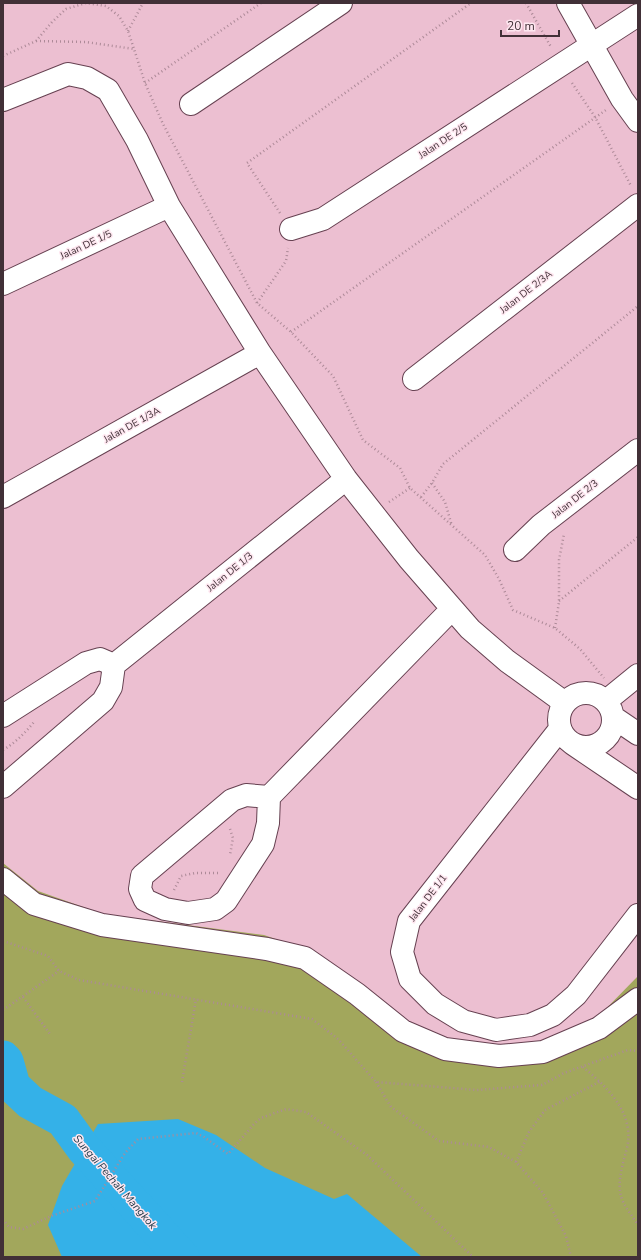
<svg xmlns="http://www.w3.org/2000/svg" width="641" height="1260" font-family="'Nunito Sans',sans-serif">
<rect width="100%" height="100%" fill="#ecbfd1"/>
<path fill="#a2a75c" d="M3 863 38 891 103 914 264 935 307 950 406 1026 448 1042 499 1048 545 1042 593 1022 638 976V1257H3Z"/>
<path fill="#34b1e8" d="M178 1119 216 1135 265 1168 334 1199 347 1194 422 1257H62L48 1225 62 1186 98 1124Z"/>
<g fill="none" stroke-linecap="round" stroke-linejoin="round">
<path stroke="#34b1e8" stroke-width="35" d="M3 1058 6 1061 13 1086 30 1102 63 1120 84 1149 182 1257"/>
<defs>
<path id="minor" d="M568 3 622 99 638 121
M3 100 68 74 87 78 108 90 137 140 169 206 260 353 346 479 409 559 470 629 507 661 565 703
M191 104 341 3
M291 229 323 219 638 15
M3 284 169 206
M414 379 638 205
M3 497 260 353
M515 550 541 525 638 450
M559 720a27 27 0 1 1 54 0a27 27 0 1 1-54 0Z
M606 701 638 675
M3 716 86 663 100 659 114 665
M613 717 638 734
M560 729 409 921 402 952 410 979 435 1004 463 1021 496 1030 530 1025 553 1015 576 995 638 915
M573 744 638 788
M3 787 103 701 111 687 114 665 346 479
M269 797 246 795 232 800 142 876 140 889 145 900 165 909 188 913 215 909 226 901 263 844 268 823 269 797 452 609
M3 879 34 904 102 925 267 949 305 958 357 994 403 1031 445 1049 499 1056 543 1052 599 1028 638 999"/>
</defs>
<use href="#minor" stroke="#664151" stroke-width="24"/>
<path stroke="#ad8a98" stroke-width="2.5" stroke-dasharray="1 3" stroke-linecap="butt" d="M526 3 551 47
M128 31 143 3
M36 41 86 42 134 49 145 83 163 124 257 303 291 332 333 376 363 440 400 468 410 488 485 555 499 579 513 610 555 628 580 649 604 678
M3 56 36 41 52 22 66 9 86 3 106 6 119 16 128 31 134 49
M145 83 261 3
M572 83 595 117 631 186
M280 213 247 163 471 3
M257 303 286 261 288 248
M291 332 606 110
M432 483 445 502 452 526
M421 497 432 483 443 464 638 306
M389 502 410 488
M559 601 638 537
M555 628 559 602V560L564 534
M3 750C15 743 25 733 34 722
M230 829 233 838 230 855
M174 890 181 876 195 873H220
M3 941 48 956 59 971 79 980 312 1019 338 1039 376 1082 477 1090 542 1085 564 1073 628 1050 638 1051
M23 997 50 1034
M3 1010 59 971
M583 1067C607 1087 635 1113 627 1148 623 1164 617 1180 621 1196 623 1205 633 1217 638 1225
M182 1082 196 999
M376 1082 391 1107 439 1141 489 1147 516 1162 543 1193 566 1236 571 1257
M516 1162 529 1132 545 1110 601 1081
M3 1219 9 1227 23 1229 51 1216 95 1201 125 1153 138 1139 196 1133 204 1137 228 1154 254 1124 261 1118 286 1109 306 1112 367 1155 473 1257"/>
<use href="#minor" stroke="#fff" stroke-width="22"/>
</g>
<g text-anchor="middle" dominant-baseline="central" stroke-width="3" stroke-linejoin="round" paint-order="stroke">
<g font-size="10" fill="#413037" stroke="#fee7f0">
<text transform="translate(443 141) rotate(-33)">Jalan DE 2/5</text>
<text transform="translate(86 245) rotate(-25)">Jalan DE 1/5</text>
<text transform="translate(526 292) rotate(-38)">Jalan DE 2/3A</text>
<text transform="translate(132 425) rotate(-29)">Jalan DE 1/3A</text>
<text transform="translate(575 499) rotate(-38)">Jalan DE 2/3</text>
<text transform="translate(230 572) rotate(-39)">Jalan DE 1/3</text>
<text transform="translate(428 898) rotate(-53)">Jalan DE 1/1</text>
</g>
<g font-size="11" font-style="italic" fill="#203a47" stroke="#fee7f0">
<text transform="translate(115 1182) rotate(49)">Sungai Pechah Mangkok</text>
</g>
</g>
<rect width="641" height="1260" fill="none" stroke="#413037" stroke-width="8"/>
<path d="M501 30v6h58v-6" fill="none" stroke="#413037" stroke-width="2"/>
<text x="507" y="30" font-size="12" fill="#413037" stroke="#fee7f0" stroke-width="3" paint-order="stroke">20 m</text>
</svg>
